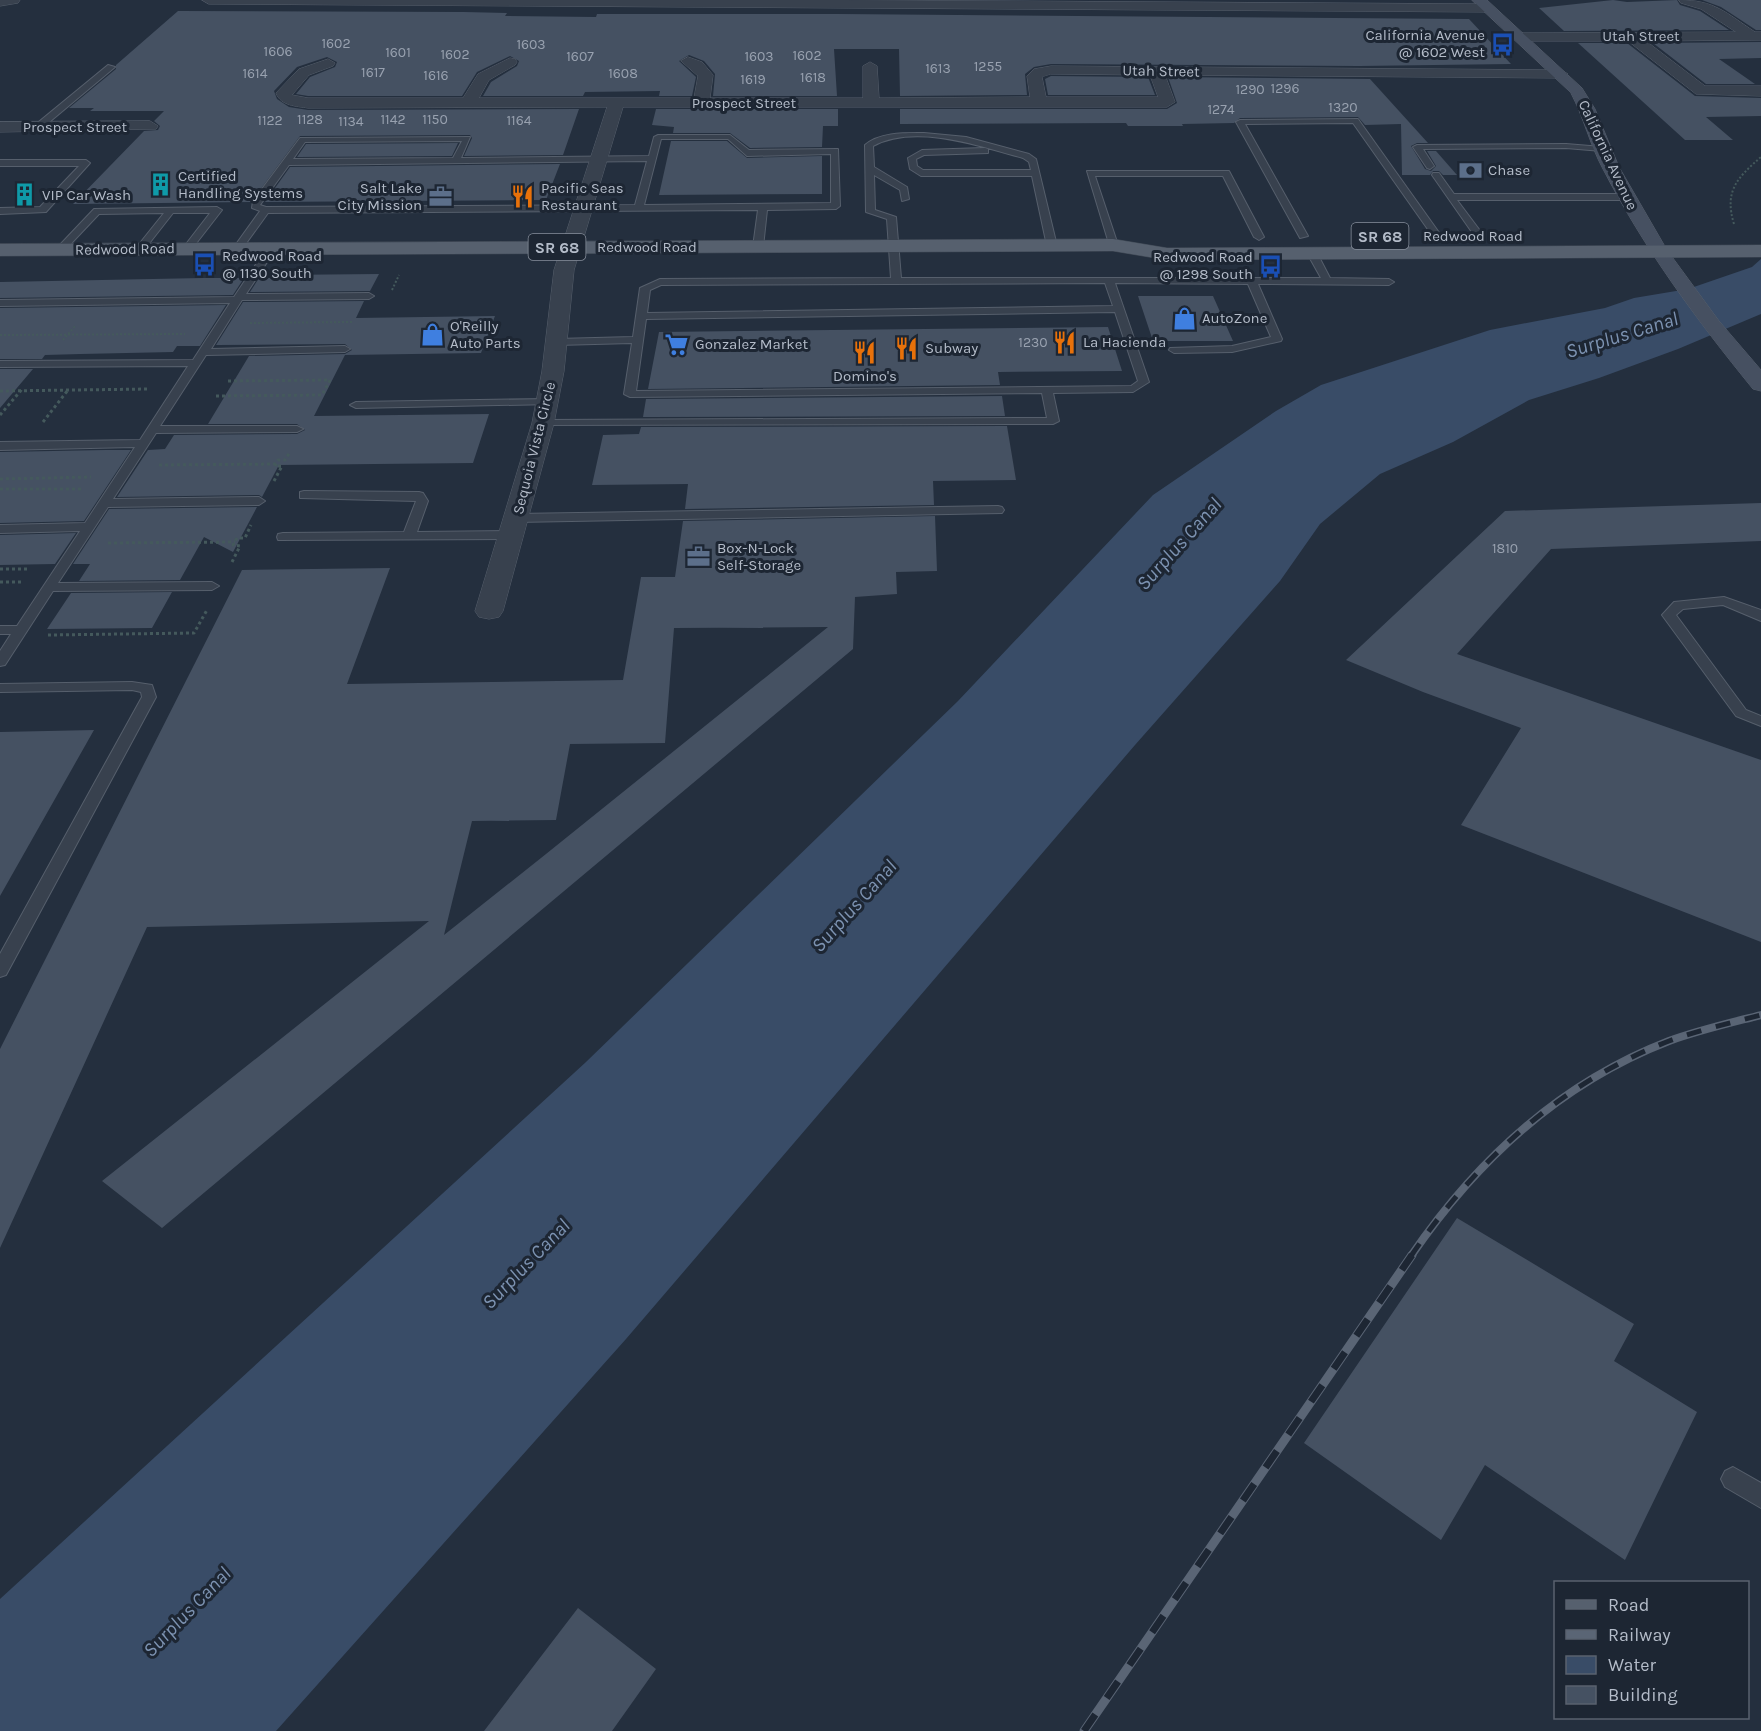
<svg xmlns="http://www.w3.org/2000/svg" width="1761" height="1731" font-family="Karla,sans-serif">
<rect width="100%" height="100%" fill="#242f3e"/>
<path fill="#394c67" d="M1761 259V314L1678 349 1599 378 1529 400 1453 442 1380 474 1320 524 1280 581 1135 745 626 1339 276 1731H0V1599L586 1062 958 701 1153 495 1276 411 1321 385 1490 330 1605 308 1634 298 1688 289 1752 267Z"/>
<path fill="#455162" fill-rule="evenodd" d="M1613 0 1627 2 1677 0 1680 5 1700 11 1729 30 1564 31 1539 8Z
M1702 0H1761V30H1756L1721 7Z
M178 11 464 12 507 13 505 16 596 17 597 14H839L1469 19 1511 64 1359 66 1051 64 1034 67 1025 74 1027 95 900 96 899 49H834L837 96H713L715 74 704 61 689 55 679 61 696 77 692 96H659L660 91 585 92 583 96H483L491 82 517 66 519 61 510 56 477 72 462 96H308L296 94 310 77 335 67 337 62 327 57 297 67 274 91 277 99 289 107 308 110 579 109 563 155 464 156 472 138 470 135 300 136 251 202 73 204 144 131 158 130 160 126 154 121 164 111H90L94 108H69L116 69V65Z
M1761 42V58L1719 59 1755 84H1706L1653 43Z
M1578 43H1627L1695 96 1761 98V116L1706 117 1733 140H1685Z
M1051 76 1148 77 1155 95H1048L1045 79Z
M1168 77 1370 79 1428 143H1417L1411 146 1425 169 1431 171 1436 166 1427 151H1436L1457 175H1443L1439 171H1433L1430 175H1402L1401 124 1365 125 1358 117 1240 118 1234 123 1182 124 1183 126H1128L1126 123 900 124V109H1167L1177 103Z
M656 109H838V126H823L822 147 750 148 730 133H673L674 127 652 125Z
M671 141H727L747 158 822 156V194L659 195Z
M458 143 452 156 297 157 306 144Z
M560 164 546 200 265 202 290 167Z
M379 274 370 291 250 292 259 278H274L276 275Z
M203 278H244L233 295 0 298V282Z
M1138 296H1213L1233 341H1153Z
M364 301 356 318 495 316 481 353 345 355 314 416 489 414 473 463 279 465 262 497 259 495 117 497 148 450 165 449 174 435 297 434 305 430 297 424H208L249 356 345 354 352 350 345 344 216 345 243 302Z
M226 305 200 346H177L173 352 81 354 45 355 42 359H0V308Z
M1108 327 1122 371 998 372 1000 385 648 389 659 332Z
M0 369H33L0 408Z
M1002 396 1005 416 643 417 646 399Z
M1007 426 1016 480 933 481 934 505 685 509 688 484 592 485 603 435 639 434 641 427Z
M105 450H131L84 521 0 523V452Z
M1761 503V541L1551 549 1457 654 1761 760V942L1461 825 1521 728 1423 692 1346 660 1505 511Z
M257 507 233 552 204 537 180 580 79 581 90 564H73L109 509Z
M935 516 937 571 896 572 897 594 855 597 853 649 162 1228 102 1181 429 921 147 927 0 1248V1049L242 570 390 568 347 684 623 680 641 577H675L683 521ZM828 627 546 854 444 935 472 821 556 820 570 744 665 743 674 628Z
M76 533 55 564 0 565V535Z
M172 592 152 628 47 629 71 593Z
M94 730 0 896V732Z
M1457 1218 1634 1324 1614 1361 1697 1412 1625 1560 1485 1465 1441 1540 1304 1443Z
M578 1608 656 1669 612 1731H484Z"/>
<g fill="none" stroke-linecap="round" stroke-linejoin="round">
<defs>
<path id="lane" d="M108 65 115 67 41 129H35V125Z
M1358 119 1440 234V238H1434L1353 123 1245 124 1308 236 1300 238 1236 122 1240 120Z
M924 133 966 137 1029 154 1036 159 1057 246 1052 249 1047 246 1032 176H921L910 169 908 158 922 150 985 148 988 149V153L924 155 916 159 917 166 923 170H1031L1029 162 1023 158C980 146 915 123 873 146L874 167 907 187 909 199 902 201 900 190 874 175 875 210 896 217 901 278H1321L1307 253 1312 250 1317 253 1330 278 1389 279 1394 282 1389 285 1258 284 1282 339 1281 341 1232 352 1174 353 1169 350 1170 348 1232 346 1271 337 1248 284 1115 283 1149 382 1133 392 1053 393 1059 421 1053 424 539 425V421L543 420 1047 418 1042 393 630 397 624 394 632 343 557 345 552 342 557 339 633 337 640 288 660 279 891 278 887 219 866 212 865 145C880 132 905 133 924 133ZM1105 283 1113 306 647 313 650 290 661 285ZM1115 312 1138 381 1131 386 636 391 646 319Z
M658 135H730L749 150 838 149 840 206 836 209 767 210 763 247 758 250 753 247 758 210 268 213 242 249 234 247 260 211 252 208 253 201 300 138 470 137 461 158 649 156 654 137ZM661 139H728L747 156 831 154V203L644 205ZM462 141 453 158 293 159 305 142ZM647 161 635 205 266 207 260 205 289 165Z
M1566 144 1602 147 1606 149 1602 151 1566 148 1423 149 1434 166 1430 169 1427 168 1413 147 1417 145Z
M0 160H86L90 163 46 212 0 214V208L40 207 79 166H0Z
M1087 171H1229L1264 237 1259 240 1254 237 1223 176H1095L1118 245 1110 247Z
M1433 173H1439L1454 194H1626L1630 197 1626 200H1457L1484 236 1479 239 1476 238 1432 175Z
M217 207 222 210 191 250 183 248 210 213H173L144 250 141 251 136 248 164 213 99 214 64 251 56 249 94 209Z
M272 244 277 247 246 294 369 293 374 296 369 299 242 300 211 349 345 346 350 349 345 352 206 355 160 426H297L303 429 297 432 156 433 113 499 259 497 265 501 259 505 108 507 58 583 212 582 219 586 212 590 53 591 5 665 0 666V651L11 634H0V626H17L80 531 0 533V525L85 523 135 447 0 450V442L140 440 188 366 0 367V361L193 360 230 303 0 306V300L234 297 269 245Z
M548 399 554 402 552 404 356 408 350 405 356 402Z
M304 491 419 492 423 493 428 501 417 532 511 531 517 535 511 539 278 540 277 537 278 534 283 533 404 532 416 501 300 498V492Z
M998 506 1002 507 1004 510 1002 513 516 522 510 518 516 514Z
M1724 597 1761 610V621L1723 605 1683 609 1676 615 1746 710 1761 716V726L1736 716 1662 615 1674 602Z
M132 682 152 685 156 697 6 975 0 977V954L142 697 141 692 132 690 0 692V684Z
M1733 1467 1761 1483V1508L1725 1487 1721 1479 1725 1471Z"/>
<path id="street" d="M0 0H20L18 3 0 6Z
M202 0H848L1488 4 1495 8 1488 12 209 4Z
M1679 0C1715 0 1726 13 1755 32H1761V40L1646 41 1705 86H1761V96L1696 94 1628 41H1520L1513 37 1520 33 1736 32 1701 9 1681 3Z
M688 57 702 62 713 75 710 98H863V66L870 62 877 66 879 98 1030 97 1027 76 1034 69 1051 66 1561 70 1568 74 1561 78 1165 75 1175 102 1167 107H623L574 270 564 371 554 423 503 611 499 617 489 619 479 617 475 611 532 423 542 371 554 270 607 107 308 108C296 106 281 106 276 93L299 69 328 59 335 63 333 66 309 75 292 95 308 98H463L478 74 510 58 515 59 517 62 515 65 489 80 479 98H694L698 76 681 61ZM1051 74 1150 75 1158 97H1046L1042 77Z
M150 121 158 126 156 129 0 132V122Z"/>
<path id="secondary" d="M1472 0H1487L1582 88 1595 109 1619 167 1667 250 1719 321 1761 370V391L1753 389C1696 319 1645 250 1603 169 1590 145 1584 118 1571 93Z"/>
<path id="primary" d="M1113 239 1167 248 1761 245V257L1167 260 1113 251 0 256V244Z"/>
</defs>
<use href="#lane" stroke="#565f6c" stroke-width="2"/>
<use href="#street" stroke="#565f6c" stroke-width="1"/>
<use href="#secondary" stroke="#565f6c" stroke-width="1"/>
<use href="#primary" stroke="#414a57" stroke-width="1"/>
<path stroke="#44595c" stroke-width="2" stroke-dasharray="2 2" stroke-linecap="butt" d="M1734 224C1724 191 1737 178 1761 157
M392 290 399 275
M250 323 352 322
M0 335 185 334
M63 340 76 325"/>
<path stroke="#44595c" stroke-width="3" stroke-dasharray="3 3" stroke-linecap="butt" d="M0 391 149 389
M216 396 322 395 330 380 226 381
M0 415 23 388
M43 422 68 390
M159 465 277 464
M0 479 91 477
M274 481 282 466H275L278 460H285L290 452
M0 489H83
M108 543 235 542
M232 562 240 546 233 545 237 538H245L251 525
M0 569H30
M0 582H22
M48 635 194 633 207 610"/>
<use href="#lane" fill="#38414e" fill-rule="evenodd"/>
<use href="#street" fill="#38414e" fill-rule="evenodd"/>
<use href="#secondary" fill="#465061" fill-rule="evenodd"/>
<use href="#primary" fill="#56606e" fill-rule="evenodd"/>
<defs>
<path id="rail-far1" d="M1411 1256C1476 1161 1560 1083 1669 1041 1699 1030 1730 1023 1761 1015"/>
<path id="rail" d="M1084 1731 1412 1255"/>
</defs>
<use href="#rail-far1" stroke="#5a6575" stroke-width="8"/>
<use href="#rail" stroke="#5a6575" stroke-width="9"/>
<use href="#rail-far1" stroke="#1d2633" stroke-width="5" stroke-dasharray="15" stroke-linecap="butt"/>
<use href="#rail" stroke="#1d2633" stroke-width="7" stroke-dasharray="20" stroke-linecap="butt"/>
</g>
<defs>
<symbol id="bus-bare" viewBox="-9 -9 18 18"><path d="M-5-6H5V4H4V6H2V4H-2V6H-4V4H-5ZM-3.5-4V0h7V-4ZM-3.5 1.2v1.5H-2V1.2ZM2 1.2v1.5H3.5V1.2Z" fill="#1a4fb4" stroke="#1d2633" stroke-width="2.5" paint-order="stroke"/></symbol>
<symbol id="bank-bare" viewBox="-9 -9 18 18"><path d="M-6-4H6V4H-6ZM0-2.3a2.3 2.3 0 1 0 0 4.6a2.3 2.3 0 1 0 0-4.6Z" fill="#5c6f8a" stroke="#1d2633" stroke-width="2.5" paint-order="stroke"/></symbol>
<symbol id="building-bare" viewBox="-9 -9 18 18"><path d="M-4-6H4V6H1V3H-1V6H-4ZM-2.5-4.3h1.7v1.8h-1.7ZM.8-4.3h1.7v1.8H.8ZM-2.5-1h1.7V.8h-1.7ZM.8-1h1.7V.8H.8Z" fill="#0f9aa8" stroke="#1d2633" stroke-width="2.5" paint-order="stroke"/></symbol>
<symbol id="office-bare" viewBox="-9 -9 18 18"><path d="M-6-3h4V-5.5h4V-3h4V5H-6ZM-1-4.5V-3h2v-1.5ZM-6 0V1H6V0Z" fill="#5c6f8a" stroke="#1d2633" stroke-width="2.5" paint-order="stroke"/></symbol>
<symbol id="restaurant-bare" viewBox="-9 -9 18 18"><path d="M-5-6h1v4h1v-4h1v4h1v-4h1v5L-1.5 .5V6h-2V.5L-5-1ZM5-6V6H3V1.5H1.5Q1.5-4 5-6Z" fill="#e8710a" stroke="#1d2633" stroke-width="2.5" paint-order="stroke"/></symbol>
<symbol id="shop-bare" viewBox="-9 -9 18 18"><path d="M-5-2.5h2.3a2.7 3.5 0 0 1 5.4 0H5L5.5 6h-11ZM-1.5-2.5h3a1.5 2.3 0 0 0-3 0Z" fill="#3f7fe0" stroke="#1d2633" stroke-width="2.5" paint-order="stroke"/></symbol>
<symbol id="supermarket-bare" viewBox="-9 -9 18 18"><path d="M-6-5.5h2.5l.6 2H6L4.5 2H-2.5L-4.4-4H-6ZM-1.5 3.2a1.3 1.3 0 1 0 .1 0ZM3 3.2a1.3 1.3 0 1 0 .1 0Z" fill="#3f7fe0" stroke="#1d2633" stroke-width="2.5" paint-order="stroke"/></symbol>
</defs>
<g fill-rule="evenodd">
<use href="#bus-bare" x="1486" y="28" width="33" height="33"/>
<use href="#bank-bare" x="1454" y="154" width="33" height="33"/>
<use href="#building-bare" x="144" y="168" width="33" height="33"/>
<use href="#building-bare" x="8" y="178" width="33" height="33"/>
<use href="#office-bare" x="424" y="180" width="33" height="33"/>
<use href="#restaurant-bare" x="506" y="180" width="33" height="33"/>
<use href="#bus-bare" x="188" y="248" width="33" height="33"/>
<use href="#bus-bare" x="1254" y="250" width="33" height="33"/>
<use href="#shop-bare" x="1168" y="302" width="33" height="33"/>
<use href="#shop-bare" x="416" y="318" width="33" height="33"/>
<use href="#restaurant-bare" x="1048" y="326" width="33" height="33"/>
<use href="#supermarket-bare" x="660" y="328" width="33" height="33"/>
<use href="#restaurant-bare" x="890" y="332" width="33" height="33"/>
<use href="#restaurant-bare" x="848" y="336" width="33" height="33"/>
<use href="#office-bare" x="682" y="540" width="33" height="33"/>
</g>
<g text-anchor="middle" dominant-baseline="central" stroke-width="6" stroke-linejoin="round" paint-order="stroke">
<g font-size="14" fill="#98a1af">
<text x="336" y="43">1602</text>
<text x="531" y="44">1603</text>
<text x="278" y="51">1606</text>
<text x="398" y="52">1601</text>
<text x="455" y="54">1602</text>
<text x="807" y="55">1602</text>
<text x="580" y="56">1607</text>
<text x="759" y="56">1603</text>
<text x="988" y="66">1255</text>
<text x="938" y="68">1613</text>
<text x="373" y="72">1617</text>
<text x="255" y="73">1614</text>
<text x="623" y="73">1608</text>
<text x="436" y="75">1616</text>
<text x="813" y="77">1618</text>
<text x="753" y="79">1619</text>
<text x="1285" y="88">1296</text>
<text x="1250" y="89">1290</text>
<text x="1343" y="107">1320</text>
<text x="1221" y="109">1274</text>
<text x="310" y="119">1128</text>
<text x="393" y="119">1142</text>
<text x="435" y="119">1150</text>
<text x="270" y="120">1122</text>
<text x="519" y="120">1164</text>
<text x="351" y="121">1134</text>
<text x="1033" y="342">1230</text>
<text x="1505" y="548">1810</text>
</g>
<g font-size="15" fill="#b4bcc9" stroke="#1d2633" text-anchor="start">
<text x="1485" y="35" text-anchor="end">California Avenue<tspan x="1485" dy="17">@ 1602 West</tspan></text>
<text x="1488" y="170">Chase</text>
<text x="178" y="176">Certified<tspan x="178" dy="17">Handling Systems</tspan></text>
<text x="422" y="188" text-anchor="end">Salt Lake<tspan x="422" dy="17">City Mission</tspan></text>
<text x="541" y="188">Pacific Seas<tspan x="541" dy="17">Restaurant</tspan></text>
<text x="42" y="195">VIP Car Wash</text>
<text x="222" y="256">Redwood Road<tspan x="222" dy="17">@ 1130 South</tspan></text>
<text x="1253" y="257" text-anchor="end">Redwood Road<tspan x="1253" dy="17">@ 1298 South</tspan></text>
<text x="1202" y="318">AutoZone</text>
<text x="450" y="326">O'Reilly<tspan x="450" dy="17">Auto Parts</tspan></text>
<text x="1083" y="342">La Hacienda</text>
<text x="695" y="344">Gonzalez Market</text>
<text x="925" y="348">Subway</text>
<text x="865" y="376" text-anchor="middle">Domino's</text>
<text x="717" y="548">Box-N-Lock<tspan x="717" dy="17">Self-Storage</tspan></text>
</g>
<g font-size="15" fill="#b4bcc9" stroke="#1d2633">
<text x="1641" y="36">Utah Street</text>
<text transform="translate(1161 71) rotate(1)">Utah Street</text>
<text x="744" y="103">Prospect Street</text>
<text x="75" y="127">Prospect Street</text>
<text transform="translate(1608 155) rotate(65)">California Avenue</text>
<text x="1473" y="236">Redwood Road</text>
<text x="647" y="247">Redwood Road</text>
<text transform="translate(125 249) rotate(-1)">Redwood Road</text>
<text transform="translate(534 448) rotate(-76)">Sequoia Vista Circle</text>
</g>
<g fill="#1d2633" stroke="#878f9c" stroke-width="1.5">
<rect x="1351.5" y="223" width="57" height="26" rx="4.5"/>
<rect x="528.5" y="234" width="57" height="26" rx="4.5"/>
</g>
<g font-size="16" font-weight="bold" fill="#b4bcc9">
<text x="1380" y="236">SR 68</text>
<text x="557" y="247">SR 68</text>
</g>
<g font-size="20" font-style="italic" fill="#7c92b1" stroke="#1d2633">
<text transform="translate(1622 335) rotate(-17)">Surplus Canal</text>
<text transform="translate(1179 544) rotate(-48)">Surplus Canal</text>
<text transform="translate(854 906) rotate(-48)">Surplus Canal</text>
<text transform="translate(526 1264) rotate(-46)">Surplus Canal</text>
<text transform="translate(187 1612) rotate(-46)">Surplus Canal</text>
</g>
</g>
<rect x="1554" y="1581" width="195" height="138" fill="#1d2633" stroke="#59626f" stroke-width="1.5"/>
<rect x="1566" y="1600" width="30" height="9" fill="#56606e" stroke="#59626f" stroke-width="1.5"/>
<text x="1608" y="1611" font-size="18" fill="#b4bcc9">Road</text>
<rect x="1566" y="1630" width="30" height="9" fill="#5a6575" stroke="#59626f" stroke-width="1.5"/>
<text x="1608" y="1641" font-size="18" fill="#b4bcc9">Railway</text>
<rect x="1566" y="1656" width="30" height="18" fill="#394c67" stroke="#59626f" stroke-width="1.5"/>
<text x="1608" y="1671" font-size="18" fill="#b4bcc9">Water</text>
<rect x="1566" y="1686" width="30" height="18" fill="#455162" stroke="#59626f" stroke-width="1.5"/>
<text x="1608" y="1701" font-size="18" fill="#b4bcc9">Building</text>
</svg>
